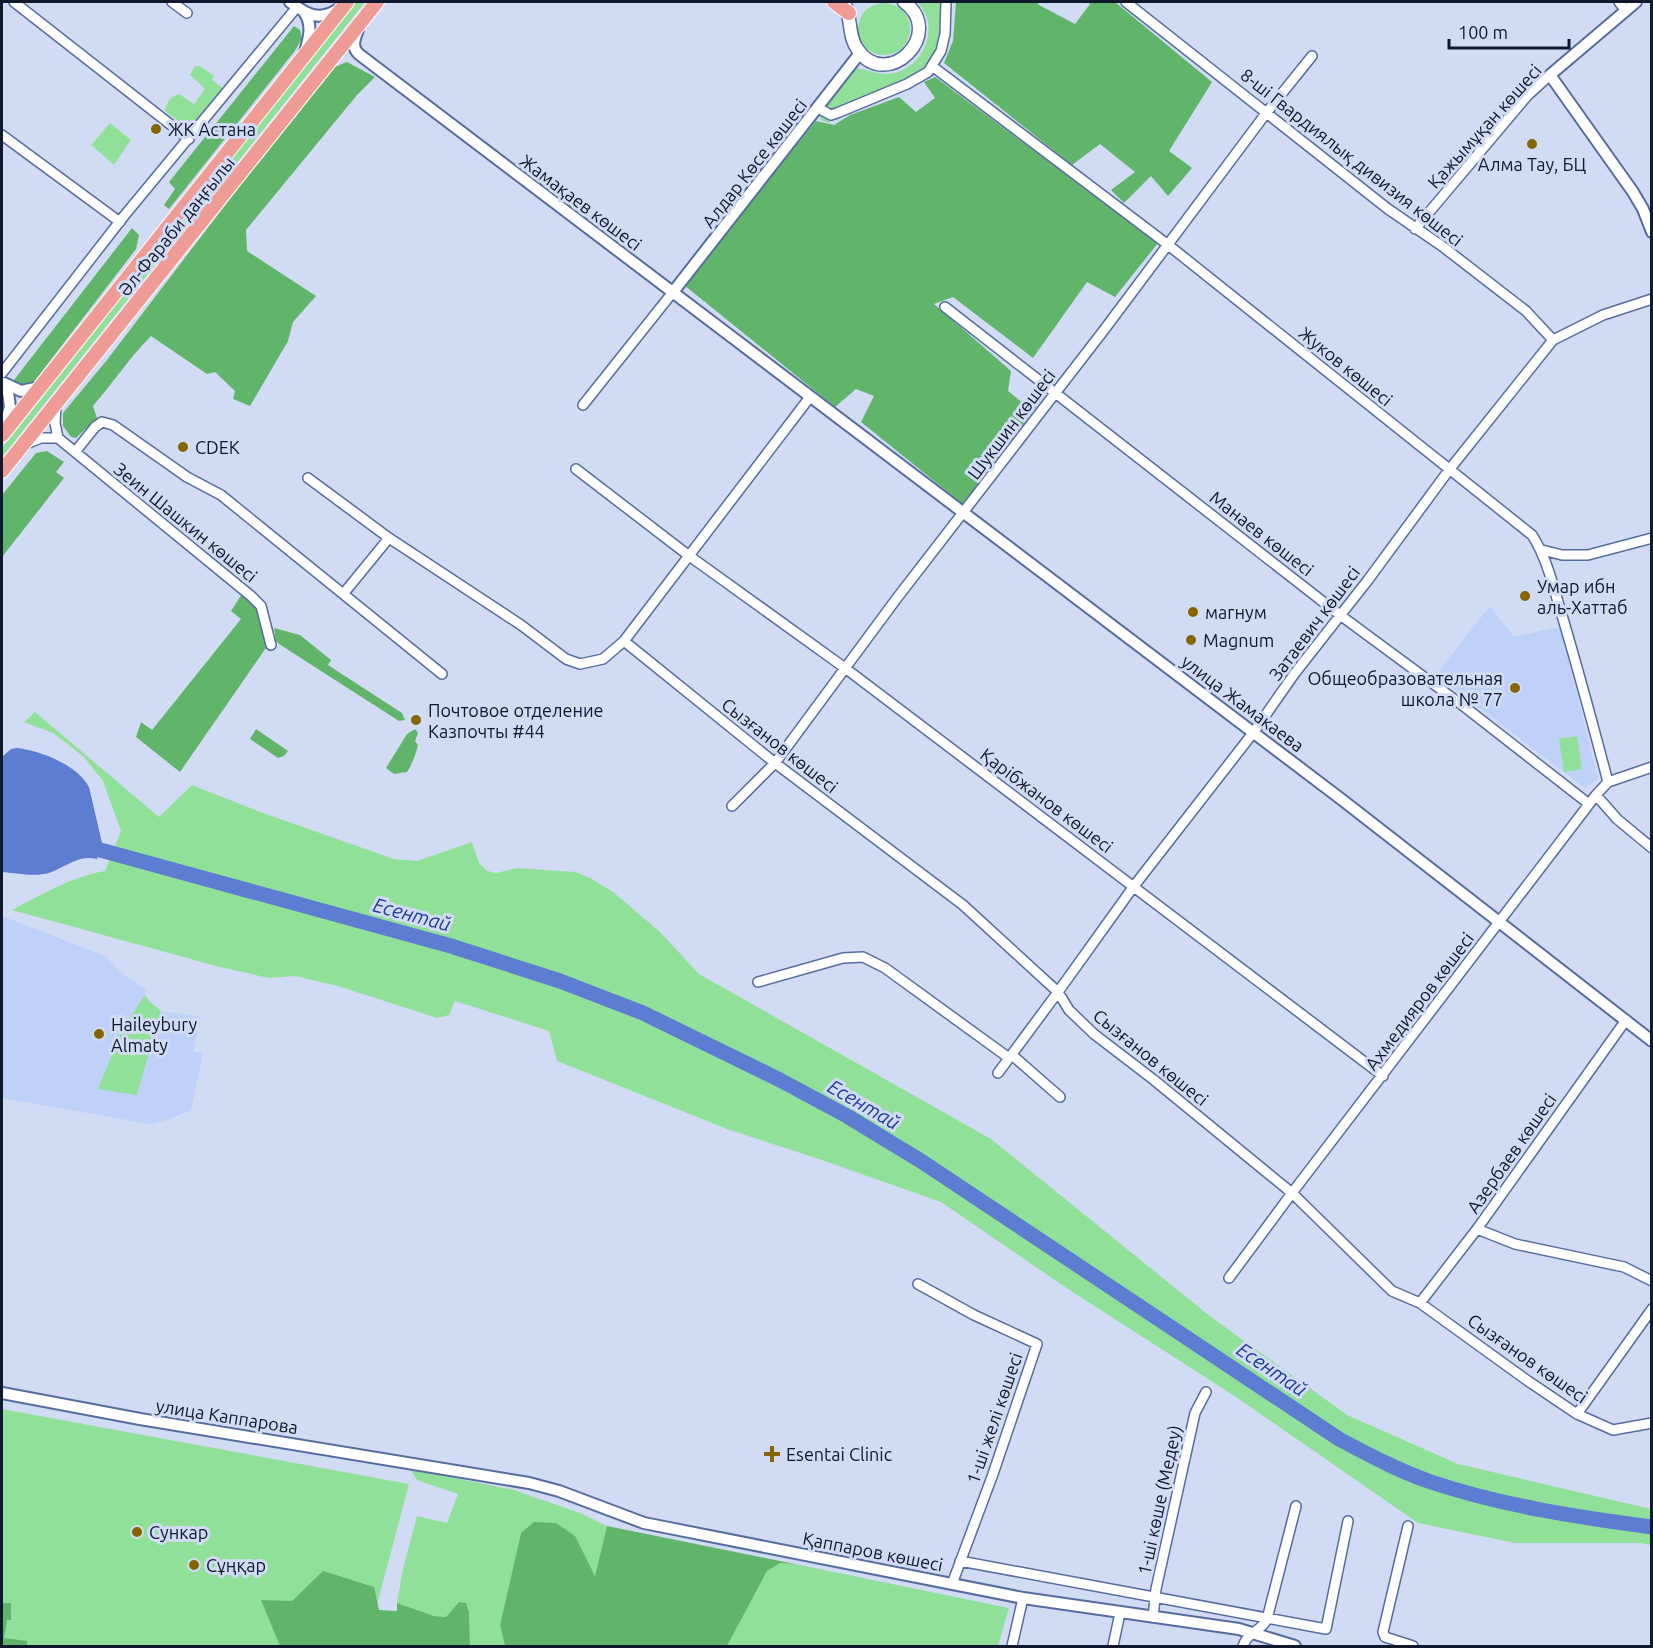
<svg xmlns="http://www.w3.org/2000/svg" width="1653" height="1648" font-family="Ubuntu,sans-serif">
<rect width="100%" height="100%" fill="#d1dbf3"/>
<path fill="#bfd1f9" d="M1490 606 1514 637 1560 627 1598 778 1585 788 1436 675Z
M2 916 105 956 124 975 147 990 145 995 149 1001 161 1011 201 1017 193 1052 203 1053 191 1110 170 1119 150 1124 2 1098Z"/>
<path fill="#91e099" d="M356 2H365L2 457V448Z
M918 2H941L942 27 937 54 922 72 845 110 829 123 821 120 818 113 856 68C865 69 875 73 884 74 911 75 932 48 928 23 927 14 922 8 918 2Z
M858 29a26 26 0 1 1 52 0a26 26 0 1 1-52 0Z
M195 66H200L214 76 212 80 224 89 192 131 165 111C166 103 171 96 179 94L194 104 205 89 190 75Z
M110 123 131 140 114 165 91 145Z
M35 712 159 817 192 785 263 813 394 859 417 861 472 842 479 863 487 871 496 873 517 868 545 870 575 872 590 878 613 892 659 931 699 974 991 1139 1211 1317 1347 1415 1458 1464 1651 1509V1545L1640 1543H1515L1418 1523 1233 1395 1068 1289 941 1202 819 1159 727 1129 557 1061 549 1031 455 1001 449 1015 437 1018 338 986 295 976 269 978 220 967 12 910C43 894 71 877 105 871L121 831 103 781 84 757 53 733 24 722Z
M1577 736 1582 769 1564 772 1559 739Z
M145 995 149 1001 161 1011 137 1095 98 1089 123 1028Z
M2 1409 409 1484 366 1646H2Z
M410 1469 514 1490 580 1513 607 1526 595 1577 575 1537 521 1533 500 1625 505 1646H470L469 1612 459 1602 446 1617 434 1616 397 1603 403 1569 417 1516 447 1523 458 1494 417 1480Z
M780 1563 795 1564 1009 1608 998 1646H727L767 1571Z"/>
<path fill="#61b56b" d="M956 2H1037L1039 5 1075 24 1090 4 1088 2H1115L1212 82 1169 151 1192 168 1168 196 1151 176 1124 203 1111 190 1135 172 1100 144 1072 165 944 63 953 41Z
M294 26 300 30 302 39 294 52 169 209 164 205 175 189 169 182Z
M347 62 375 77 357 95 246 230 247 251 316 296 293 322 288 341 250 406 233 399 235 391 215 372 207 374 151 336C129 358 113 383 93 406L97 418 76 438 71 437 63 426V413L107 360 329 69Z
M935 77 1158 243 1115 297 1087 282 1033 358 953 297 934 304 1011 371 1008 391 1023 403 1045 395 964 505 861 422 874 396 856 389 835 407 684 285 816 121 834 125 850 115 899 97 916 112 935 98 924 82Z
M132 228 139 235 136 249 30 387 13 385 14 380Z
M47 451 64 462 56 472 64 478 2 557V495L36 453Z
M242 594 258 608 268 645 180 772 136 737 141 722 152 730 241 619 231 611Z
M274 628 300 635 331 660 328 665 402 713 405 720 399 721 279 644 276 641Z
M256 729 288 751 284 756 278 758 250 739Z
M415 729 418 733 415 741 418 745C416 753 412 765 407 772L394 774 386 768 407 734Z
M534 1522 556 1523 575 1536 595 1576 607 1526 795 1564 780 1563 767 1571 727 1646H505L500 1625 521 1533Z
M323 1571 374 1587 379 1610 397 1611V1603L434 1616 446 1617 459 1602 466 1603 469 1612 470 1646H280L261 1600 292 1601Z
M2 1603H11V1620H7L4 1638 27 1641V1646H2Z"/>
<path fill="#5d7dd2" d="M17 748C42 751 77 765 89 787L102 843 97 859C78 854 66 867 49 873 35 877 15 873 2 872V757L11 749Z"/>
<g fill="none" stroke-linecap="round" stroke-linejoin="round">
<path stroke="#5d7dd2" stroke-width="15" d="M82 845 451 946 560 981 643 1013 780 1080 847 1116 921 1161 1339 1439C1369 1455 1399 1471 1431 1482 1503 1506 1577 1517 1652 1527"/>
<defs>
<path id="minor" d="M14 2 189 139
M172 2 187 13
M1126 2 1388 209 1442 246 1526 311 1553 340
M1619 2 1626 11
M932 66 1167 244 1532 535C1547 558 1553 586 1561 612 1578 669 1593 725 1608 782
M818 108 831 115 837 113 907 84 928 72 941 51 945 34 946 2
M2 135 120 222
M1415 229 1527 96 1550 75
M945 307 1340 615 1466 708 1589 804
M2 373 124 216 297 7
M56 405 55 423 58 438
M583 405 673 292
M58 438 251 596 261 606 271 645
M26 444 41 438H58
M75 452 95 427 102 422 113 425 187 477 221 495 442 674
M576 469 688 555 845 668 1383 1076
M308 478 389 538 521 625 566 659 580 664 603 659 624 641 810 397
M1542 550 1562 555H1588L1652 538
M344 593 389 538
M624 641 775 763 963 905 1058 992 1069 1010 1094 1034 1154 1080 1292 1193 1392 1291 1420 1303 1528 1381 1577 1414 1613 1430 1652 1423
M1596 795 1617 819 1652 848
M732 806 775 763 897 598 1104 330 1267 112 1312 56
M758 982 843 958 863 957 885 968 1009 1058
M1012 1055 1060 1097
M998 1073 1058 992 1134 886 1253 733 1295 673 1368 580 1449 470 1553 340 1603 315 1652 299
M1477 1229 1515 1244 1624 1267 1652 1281
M1229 1278 1292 1193 1596 795 1608 782 1652 767
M918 1284 974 1315 1037 1344 993 1474 952 1584
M1420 1303 1477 1229 1626 1020
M1577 1414 1652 1309
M1408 1526 1383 1632 1385 1637 1413 1646
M960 1561 1326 1629 1348 1521
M1153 1617 1156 1589 1195 1413 1206 1392
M1012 1646 1023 1598
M1113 1646 1120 1613
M1243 1646C1248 1631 1261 1632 1267 1619L1296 1506"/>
<path id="tertiary" d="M290 2C307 15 320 22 340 8
M1636 2 1550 75 1633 192 1643 209 1652 232
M304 12C313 24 309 39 305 52
M358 30C354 40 351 48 360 55L1341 799 1652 1041
M673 292 860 53
M4 383 21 391 40 387
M2 432 10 407 7 385
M2 1393 140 1419 529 1483 559 1491 644 1523 1023 1598 1239 1629 1295 1646"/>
<path id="secondary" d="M845 5C852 20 848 37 858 50 887 92 947 33 904 2"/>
<path id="primary" d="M834 2 849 13
M2 435 347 2
M2 471 377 2"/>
</defs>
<use href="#minor" stroke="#566ca1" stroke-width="12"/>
<use href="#tertiary" stroke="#566ca1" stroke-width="14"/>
<use href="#secondary" stroke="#566ca1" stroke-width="15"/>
<use href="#primary" stroke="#fff" stroke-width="16"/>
<use href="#minor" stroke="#fff" stroke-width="9"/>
<use href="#tertiary" stroke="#fff" stroke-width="10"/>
<use href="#secondary" stroke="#fff" stroke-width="12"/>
<use href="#primary" stroke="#ef9b96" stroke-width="14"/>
</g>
<g fill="#866500" stroke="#d1dbf3" stroke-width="2">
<circle cx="156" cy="129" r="6"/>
<circle cx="1532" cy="144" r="6"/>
<circle cx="183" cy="447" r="6"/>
<circle cx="1525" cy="596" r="6"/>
<circle cx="1193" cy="612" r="6"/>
<circle cx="1191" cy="640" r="6"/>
<circle cx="1515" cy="688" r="6"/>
<circle cx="416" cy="720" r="6"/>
<circle cx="99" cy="1034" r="6"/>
<path d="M769 1445h6v6h6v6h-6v6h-6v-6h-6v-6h6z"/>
<circle cx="137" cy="1532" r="6"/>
<circle cx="194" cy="1565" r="6"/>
</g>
<g text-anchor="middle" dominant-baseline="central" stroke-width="6" stroke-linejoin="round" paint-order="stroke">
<g font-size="18" fill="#10182d" stroke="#d1dbf3">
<text transform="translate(1484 126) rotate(-48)">Қажымұқан көшесі</text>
<text transform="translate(1352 157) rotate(38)">8-ші Гвардиялық дивизия көшесі</text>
<text transform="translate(754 163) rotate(-52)">Алдар Көсе көшесі</text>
<text transform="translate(581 202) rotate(37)">Жамақаев көшесі</text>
<text transform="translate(176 226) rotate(-51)">Әл-Фараби даңғылы</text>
<text transform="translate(1346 366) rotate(39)">Жуков көшесі</text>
<text transform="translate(1011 424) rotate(-53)">Шукшин көшесі</text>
<text transform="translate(186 522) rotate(39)">Зеин Шашкин көшесі</text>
<text transform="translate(1262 533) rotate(38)">Манаев көшесі</text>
<text transform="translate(1314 623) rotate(-53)">Затаевич көшесі</text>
<text transform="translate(1243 703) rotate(37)">улица Жамакаева</text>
<text transform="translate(780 745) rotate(38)">Сызғанов көшесі</text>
<text transform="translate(1047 800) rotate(37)">Қарібжанов көшесі</text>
<text transform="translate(1419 1001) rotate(-53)">Ахмедияров көшесі</text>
<text transform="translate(1151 1057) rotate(39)">Сызғанов көшесі</text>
<text transform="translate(1511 1153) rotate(-55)">Азербаев көшесі</text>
<text transform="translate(1528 1358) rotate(35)">Сызғанов көшесі</text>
<text transform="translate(227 1416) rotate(9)">улица Каппарова</text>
<text transform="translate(994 1418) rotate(-71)">1-ші желі көшесі</text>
<text transform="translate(1159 1500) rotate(-78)">1-ші көше (Медеу)</text>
<text transform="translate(873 1551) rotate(11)">Қаппаров көшесі</text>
</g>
<g font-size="18" fill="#10182d" stroke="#d1dbf3" text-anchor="start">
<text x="168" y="129">ЖК Астана</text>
<text x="1532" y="164" text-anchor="middle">Алма Тау, БЦ</text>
<text x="195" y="447">CDEK</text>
<text x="1537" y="586">Умар ибн<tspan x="1537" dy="21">аль-Хаттаб</tspan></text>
<text x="1205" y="612">магнум</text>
<text x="1203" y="640">Magnum</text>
<text x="1503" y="678" text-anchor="end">Общеобразовательная<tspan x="1503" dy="21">школа № 77</tspan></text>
<text x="428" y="710">Почтовое отделение<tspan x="428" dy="21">Казпочты #44</tspan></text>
<text x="111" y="1024">Haileybury<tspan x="111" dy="21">Almaty</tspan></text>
<text x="786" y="1454">Esentai Clinic</text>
<text x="149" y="1532">Сункар</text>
<text x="206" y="1565">Сұңқар</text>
</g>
<g font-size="20" font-style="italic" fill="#1e3a9d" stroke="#d1dbf3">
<text transform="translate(412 914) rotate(15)">Есентай</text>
<text transform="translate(864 1104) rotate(30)">Есентай</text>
<text transform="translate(1272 1369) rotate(34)">Есентай</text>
</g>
</g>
<rect width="1653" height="1648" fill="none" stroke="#10182d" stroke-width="6"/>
<path d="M1449 39v9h120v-9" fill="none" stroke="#10182d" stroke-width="3"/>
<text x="1458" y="39" font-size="18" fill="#10182d" stroke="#d1dbf3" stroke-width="4.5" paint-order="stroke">100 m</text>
</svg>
